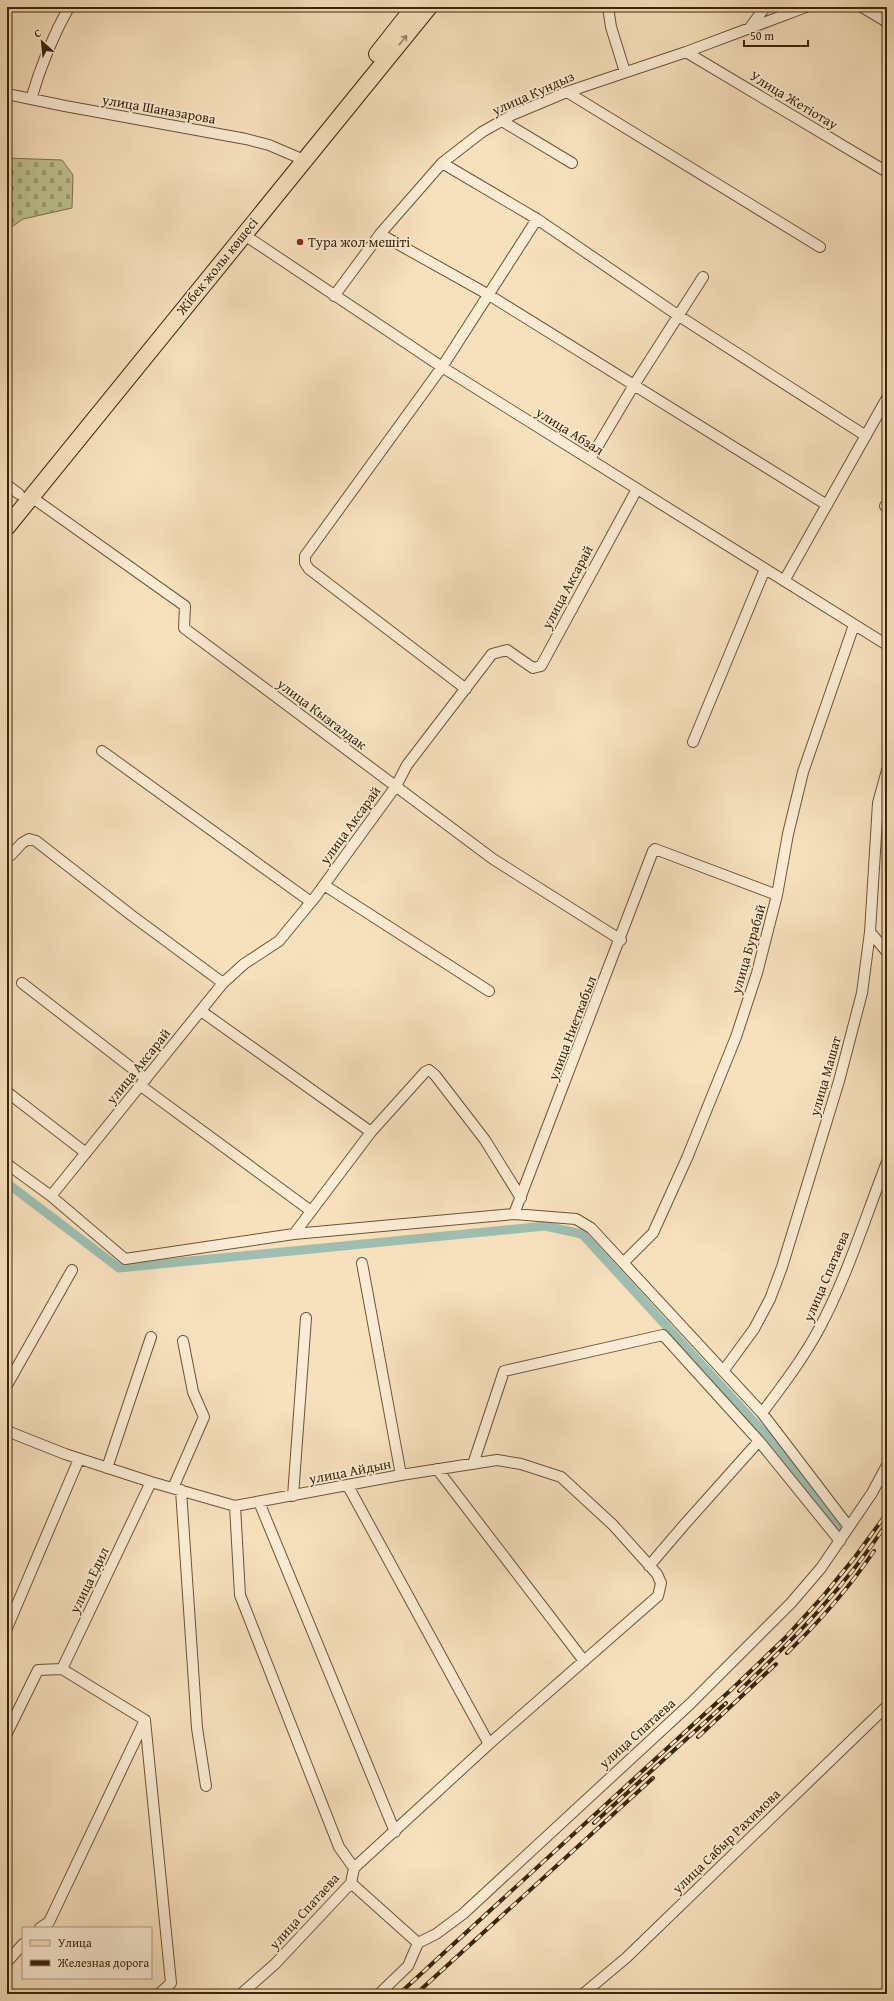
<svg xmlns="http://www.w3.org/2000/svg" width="894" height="2001" font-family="'Gentium Book Plus',serif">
<defs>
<pattern id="cemetery-stones" width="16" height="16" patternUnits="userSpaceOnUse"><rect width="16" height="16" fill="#bec290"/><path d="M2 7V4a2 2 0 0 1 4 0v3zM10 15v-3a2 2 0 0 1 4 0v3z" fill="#9c9d74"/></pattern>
</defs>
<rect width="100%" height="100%" fill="#f7e1bd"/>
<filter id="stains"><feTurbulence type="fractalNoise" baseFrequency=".005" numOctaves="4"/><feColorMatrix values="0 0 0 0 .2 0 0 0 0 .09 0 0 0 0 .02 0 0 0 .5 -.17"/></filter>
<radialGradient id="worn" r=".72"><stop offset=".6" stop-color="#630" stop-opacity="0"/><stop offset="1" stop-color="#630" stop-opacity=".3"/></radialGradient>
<path fill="url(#cemetery-stones)" stroke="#7e734c" d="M7 158 62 160 73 175 72 208 23 219 13 226 7 224Z"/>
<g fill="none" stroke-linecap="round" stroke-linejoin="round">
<path stroke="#9dbeb0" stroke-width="9" d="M7 1183 119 1268 545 1226 582 1234 769 1438 837 1528"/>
<defs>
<path id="minor" d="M608 7 611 27 625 72
M862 7 887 22
M749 29 765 7
M686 52 887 172
M567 92 820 247
M7 94 65 106 246 139 269 145 304 160
M31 99C41 65 52 37 69 7
M502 121 572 163
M442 163 537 219 679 316 866 436
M243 234 442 367 887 645
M380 234 489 295 827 505
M334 296 380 234 442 163 482 132 512 115 567 92 686 52 806 7
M590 459 634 385 703 277
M7 485 19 494
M30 496 185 606 184 628 493 859 621 940
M885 506H887
M784 581 887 398
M466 689 309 569 305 563V556L442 367 537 219
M693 742 765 569
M102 751 311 902
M7 855H11L22 843 29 839 36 841 131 915 223 983
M324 885 489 991
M870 932 887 952
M22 983 146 1079
M201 1011 371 1132
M141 1086 311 1211
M7 1092 86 1153
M7 1164 51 1196 125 1259 294 1234 514 1214 576 1219 591 1228 762 1413 849 1527
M51 1196 223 983 244 964 279 941 316 896 396 786 407 765 492 654 507 650 533 668 541 666 637 489
M514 1214 653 851 655 849 777 895
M294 1234 371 1132 425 1072 429 1070 435 1075 485 1140 521 1198
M624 1262 653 1233 687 1158 736 1037 757 973 777 895 788 834 803 772 854 625
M362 1263 401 1475
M724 1370 754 1329 770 1299 782 1267 839 1081 862 993 870 932 878 803 887 770
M7 1385 72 1270
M762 1413C782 1386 803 1359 819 1329 847 1277 865 1218 887 1162
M7 1431 65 1454 151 1482 235 1506 401 1475 497 1460 521 1464 561 1477 613 1525 657 1574 661 1583 658 1596 489 1744 354 1868 351 1883 275 1964 241 1994
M473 1464 504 1371 663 1335 759 1441 840 1541
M107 1468 151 1337
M437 1469 584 1661
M348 1486 489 1744
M173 1488 204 1417 193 1392 183 1341
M181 1490 197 1728 206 1786
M293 1496 306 1318
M259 1502 395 1832
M235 1506 240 1595 339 1847 354 1868
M649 1566 684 1525 759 1441
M7 1628 79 1459
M145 1720 171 1983 159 1994
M7 1733 38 1670 62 1669 151 1482
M351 1883 418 1943
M40 1928 49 1922 145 1720 62 1669
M7 1962 23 1944
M379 1994 408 1966 418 1943 436 1934 463 1914 690 1704 791 1603 821 1568 872 1493 887 1465
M583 1994 626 1958 887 1706"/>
<path id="primary" d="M377 54 414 7
M7 527 429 7"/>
</defs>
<use href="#minor" stroke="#6c5335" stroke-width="12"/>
<use href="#primary" stroke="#3d2408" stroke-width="18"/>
<use href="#minor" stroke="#faecd4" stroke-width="10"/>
<use href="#primary" stroke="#f7e1bd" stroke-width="16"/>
<defs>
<path id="rail" d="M787 1653C819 1622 849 1588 874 1551
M739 1691C793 1640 846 1586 887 1523
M698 1737 776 1664
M594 1823 726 1703
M399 1994 734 1687 785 1638 824 1595 855 1557 887 1513
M416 1994 653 1778"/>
</defs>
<use href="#rail" stroke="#3d2408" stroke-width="4"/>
<use href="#rail" stroke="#faecd4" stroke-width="2.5" stroke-dasharray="8" stroke-linecap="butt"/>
</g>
<defs><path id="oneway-shaft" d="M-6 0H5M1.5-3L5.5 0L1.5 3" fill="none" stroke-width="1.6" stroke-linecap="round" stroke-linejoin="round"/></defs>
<use stroke="#9a8262" href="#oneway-shaft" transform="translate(403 40) rotate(-51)"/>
<circle fill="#8f2418" stroke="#faecd4" stroke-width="1.5" cx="300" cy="242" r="4"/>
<g text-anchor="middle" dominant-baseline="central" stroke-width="3.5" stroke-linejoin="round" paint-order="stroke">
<g font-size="14" fill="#3d2408" stroke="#faecd4">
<text transform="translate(533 93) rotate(-24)">улица Кундыз</text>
<text transform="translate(794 100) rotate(31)">Улица Жетіотау</text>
<text transform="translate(159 109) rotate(10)">улица Шаназарова</text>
<text transform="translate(217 266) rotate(-51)">Жібек жолы көшесі</text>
<text transform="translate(570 431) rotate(32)">улица Абзал</text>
<text transform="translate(567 587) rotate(-62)">улица Аксарай</text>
<text transform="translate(322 714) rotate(37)">улица Кызгалдак</text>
<text transform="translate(350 825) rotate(-54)">улица Аксарай</text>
<text transform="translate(748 949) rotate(-74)">улица Бурабай</text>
<text transform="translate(572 1028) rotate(-69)">улица Ниеткабыл</text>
<text transform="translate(138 1066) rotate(-51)">улица Аксарай</text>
<text transform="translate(825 1076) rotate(-74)">улица Машат</text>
<text transform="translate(826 1276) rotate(-67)">улица Спатаева</text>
<text transform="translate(350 1471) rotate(-11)">улица Айдын</text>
<text transform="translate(89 1580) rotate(-64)">улица Едил</text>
<text transform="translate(637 1733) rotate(-42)">улица Спатаева</text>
<text transform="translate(726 1841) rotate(-44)">улица Сабыр Рахимова</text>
<text transform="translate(304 1911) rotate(-48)">улица Спатаева</text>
</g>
<g font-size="14" fill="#3d2408" stroke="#faecd4" text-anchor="start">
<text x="308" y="242">Тура жол мешіті</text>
</g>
</g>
<rect width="894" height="2001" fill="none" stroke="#f7e1bd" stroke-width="24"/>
<rect x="8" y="8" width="878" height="1985" fill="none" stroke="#3d2408" stroke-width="2"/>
<rect x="12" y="12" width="870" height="1977" fill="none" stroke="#3d2408"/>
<rect x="22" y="1927" width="130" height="52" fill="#faecd4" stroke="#ae9c82"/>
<rect x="30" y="1940" width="20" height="6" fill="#f7e1bd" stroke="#ae9c82"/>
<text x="58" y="1947" font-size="12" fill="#3d2408">Улица</text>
<rect x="30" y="1960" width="20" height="6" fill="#3d2408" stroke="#ae9c82"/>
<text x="58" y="1967" font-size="12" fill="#3d2408">Железная дорога</text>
<g transform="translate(42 42) rotate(333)" stroke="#faecd4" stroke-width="3" paint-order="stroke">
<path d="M0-3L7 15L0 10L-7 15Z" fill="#3d2408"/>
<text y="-6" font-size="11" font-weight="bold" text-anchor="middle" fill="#3d2408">С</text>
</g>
<path d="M744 40v6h64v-6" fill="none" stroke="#3d2408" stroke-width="2"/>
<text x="750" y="40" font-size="12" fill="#3d2408" stroke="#faecd4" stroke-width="3" paint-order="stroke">50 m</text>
<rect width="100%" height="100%" filter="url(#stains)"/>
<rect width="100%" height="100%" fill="url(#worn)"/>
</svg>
